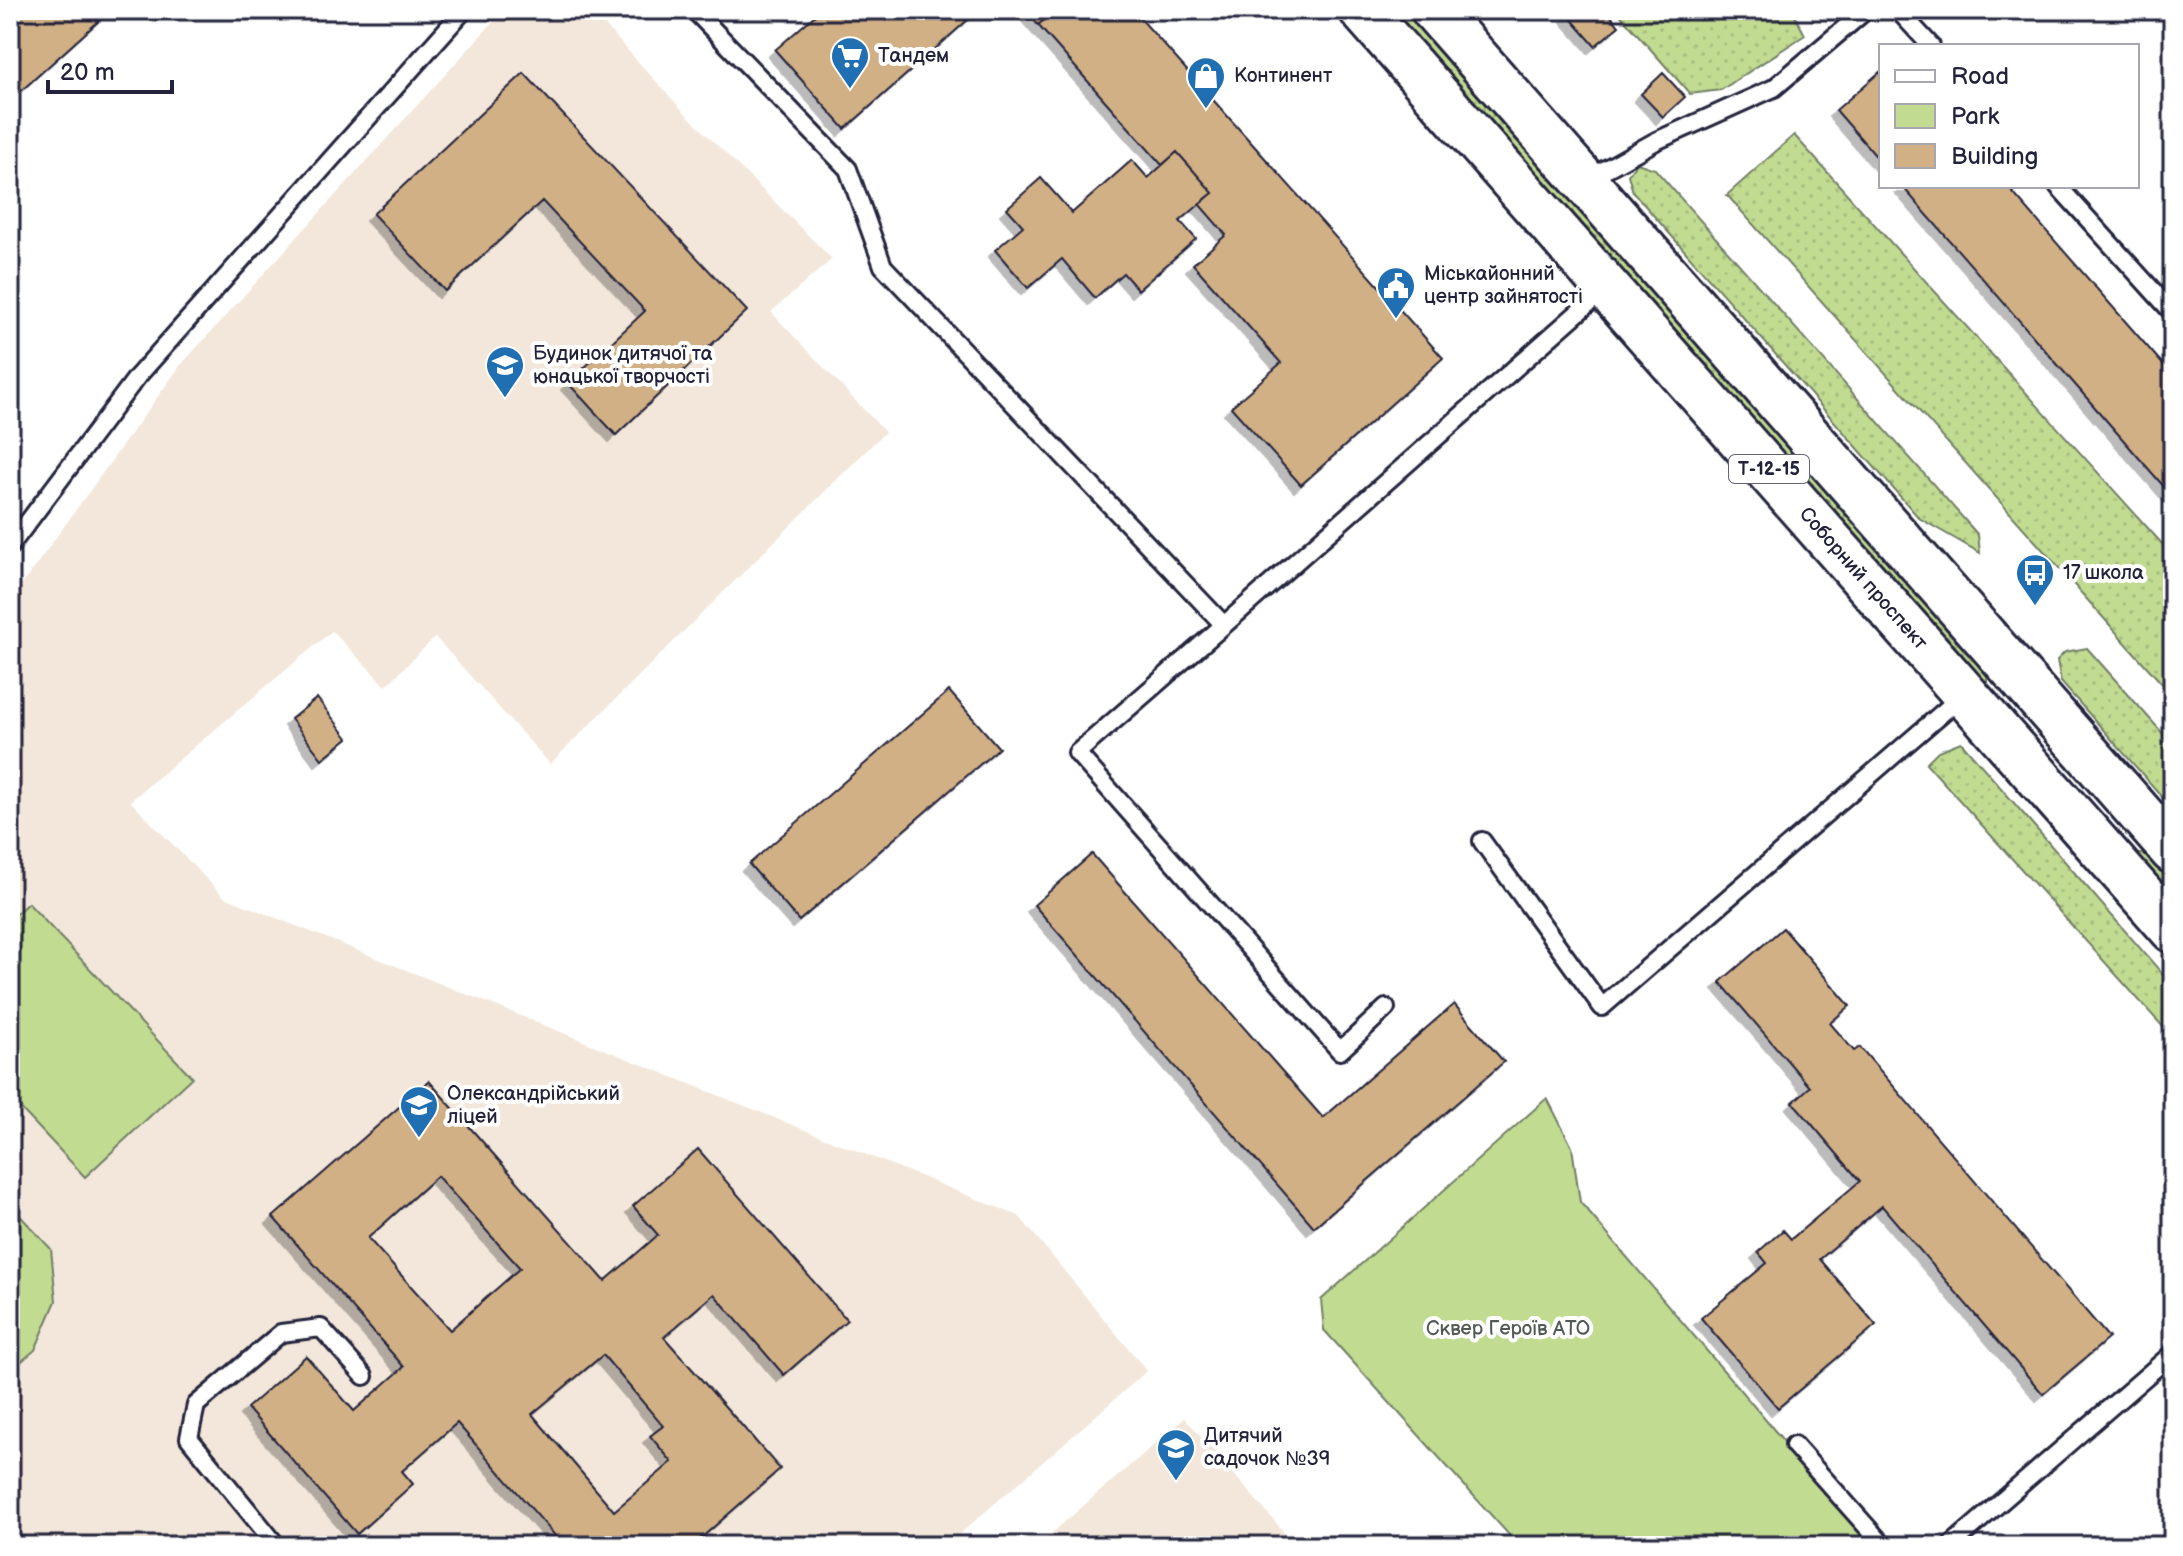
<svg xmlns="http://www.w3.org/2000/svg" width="2183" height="1556" font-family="'Balsamiq Sans',sans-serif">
<defs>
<pattern id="grass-dots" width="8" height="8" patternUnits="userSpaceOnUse" patternTransform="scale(2)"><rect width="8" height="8" fill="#c1db91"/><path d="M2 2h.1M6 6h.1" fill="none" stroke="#a6bc7e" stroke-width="1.8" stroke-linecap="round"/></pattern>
<filter id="shadow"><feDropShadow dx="-7" dy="7" stdDeviation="0" flood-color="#0004"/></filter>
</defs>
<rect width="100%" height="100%" fill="#fff"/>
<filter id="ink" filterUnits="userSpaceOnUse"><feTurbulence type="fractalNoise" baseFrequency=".0125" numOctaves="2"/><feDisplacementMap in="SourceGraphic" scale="16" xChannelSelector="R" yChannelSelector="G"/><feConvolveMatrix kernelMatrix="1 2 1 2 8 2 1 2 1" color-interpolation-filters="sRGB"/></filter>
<g filter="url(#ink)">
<path fill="#f2e7da" d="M504 10H591L683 111 832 259 771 312 885 432 550 764 435 637 386 686 332 631 130 801 224 897 1019 1216 1147 1371 946 1546H10V601L180 366Z
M1185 1418 1296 1546H1037Z"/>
<path fill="url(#grass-dots)" stroke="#727e66" stroke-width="2" d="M1388 10H1409L1987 670V682H1975Z
M1616 10H1792L1805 35 1721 90 1690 94Z
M1794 135 2173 556V696L1727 195Z
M1637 163 1655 169 1978 535 1980 553 1919 518 1633 192 1628 175Z
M2087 648 2173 745V809L2061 682 2057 660 2065 652Z
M1961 742 2173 986V1038L1926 763 1938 751Z
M2139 854 2151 855 2173 880V904L2139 865Z"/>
<path fill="#c1db91" stroke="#727e66" stroke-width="2" d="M28 903 192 1077 85 1177 10 1097V919Z
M1547 1098 1572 1147 1580 1202 1873 1546H1519L1324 1330 1321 1300Z
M10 1205 51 1249 56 1301 35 1350 10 1371Z"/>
<path fill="#d2b085" stroke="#22223b" stroke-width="2" fill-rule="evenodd" filter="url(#shadow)" d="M10 10H111L10 101Z
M821 10H979L845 129 775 50Z
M1025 10H1056L1038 25Z
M1056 10H1133L1443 358 1301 485 1231 407 1281 363 1193 264 1226 235 1199 204 1213 193 1177 152 1162 165 1038 25Z
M1573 10H1606L1619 26 1595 46 1568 15Z
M1881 71V162L1836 110Z
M524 73 747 311 616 435 568 383 645 311 542 201 445 291 373 214Z
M1663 73 1685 97 1663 117 1641 94Z
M1177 152 1213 193 1180 221 1196 239 1138 290 1123 273 1095 298 1062 259 1028 288 995 250 1023 226 1007 208 1041 178 1072 213 1132 160 1148 178Z
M1902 186H2007L2173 376V497Z
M949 691 999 748 799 921 749 864Z
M317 698 348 738 322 759 291 719Z
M1092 854 1323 1118 1454 1004 1504 1062 1314 1227 1034 905Z
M1783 928 1850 1006 1830 1023 1854 1051 1860 1047 2109 1338 2043 1394 1882 1206 1820 1259 1876 1325 1778 1408 1701 1318 1767 1263 1758 1252 1783 1230 1791 1239 1860 1181 1793 1102 1810 1087 1720 982Z
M429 1081 605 1281 658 1235 633 1206 698 1149 847 1320 784 1375 714 1294 664 1337 780 1469 692 1546H564L457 1423 402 1471 413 1484 357 1534 247 1408 306 1356 354 1411 404 1367 273 1217ZM437 1176 520 1268 450 1330 368 1238ZM603 1355 663 1426 650 1436 672 1462 614 1511 532 1414Z"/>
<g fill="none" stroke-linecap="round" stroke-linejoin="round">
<defs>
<path id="lane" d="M694 10 848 169 883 266 1224 625 1607 287
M1898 10 1931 46
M1586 180 1656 141 1774 88 1866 10
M2058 186 2173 313
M10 546 137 377 464 10
M1224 625 1077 753 1340 1051 1386 1008
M1482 841 1602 1007 1963 695
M1794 1445 1884 1546
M277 1546 189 1438 196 1405 281 1333 321 1328 364 1376
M1950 1546 2173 1353"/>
<g id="primary">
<path id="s1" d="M1362 10 2173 930"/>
<path d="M1434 10 2173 851"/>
</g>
</defs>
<use href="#lane" stroke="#22223b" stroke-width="22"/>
<use href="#primary" stroke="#22223b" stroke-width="50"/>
<use href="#lane" stroke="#fff" stroke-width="16"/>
<use href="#primary" stroke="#fff" stroke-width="44"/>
</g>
</g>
<defs>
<symbol id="supermarket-pin" viewBox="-11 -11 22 30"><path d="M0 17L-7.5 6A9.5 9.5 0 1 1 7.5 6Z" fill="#1f6fb2" stroke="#fff"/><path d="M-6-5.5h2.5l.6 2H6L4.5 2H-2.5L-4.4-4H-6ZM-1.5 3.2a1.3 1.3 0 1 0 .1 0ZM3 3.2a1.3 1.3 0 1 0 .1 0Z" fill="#fff"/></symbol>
<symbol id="shop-pin" viewBox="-11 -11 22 30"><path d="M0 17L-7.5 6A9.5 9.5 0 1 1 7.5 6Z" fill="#1f6fb2" stroke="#fff"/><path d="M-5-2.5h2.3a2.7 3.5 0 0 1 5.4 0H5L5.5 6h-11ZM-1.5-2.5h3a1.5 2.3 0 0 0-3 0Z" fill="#fff"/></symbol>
<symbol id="civic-pin" viewBox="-11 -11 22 30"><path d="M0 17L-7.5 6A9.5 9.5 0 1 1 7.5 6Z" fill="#1f6fb2" stroke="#fff"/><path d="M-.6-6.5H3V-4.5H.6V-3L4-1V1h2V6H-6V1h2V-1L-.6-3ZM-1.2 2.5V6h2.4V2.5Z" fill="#fff"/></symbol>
<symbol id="school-pin" viewBox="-11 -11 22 30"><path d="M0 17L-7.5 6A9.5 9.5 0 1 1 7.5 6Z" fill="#1f6fb2" stroke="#fff"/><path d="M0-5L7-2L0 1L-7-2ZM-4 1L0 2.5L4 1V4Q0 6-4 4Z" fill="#fff"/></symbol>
<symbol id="bus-pin" viewBox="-11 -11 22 30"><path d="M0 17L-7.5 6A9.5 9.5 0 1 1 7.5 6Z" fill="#1f6fb2" stroke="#fff"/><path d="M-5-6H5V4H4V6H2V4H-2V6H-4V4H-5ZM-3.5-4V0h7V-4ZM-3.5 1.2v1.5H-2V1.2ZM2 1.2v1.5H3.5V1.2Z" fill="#fff"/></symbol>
</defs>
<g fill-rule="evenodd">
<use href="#supermarket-pin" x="828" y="34" width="44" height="60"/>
<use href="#shop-pin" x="1184" y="54" width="44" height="60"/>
<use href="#civic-pin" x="1374" y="264" width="44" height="60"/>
<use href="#school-pin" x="483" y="343" width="44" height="60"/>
<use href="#bus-pin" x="2013" y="551" width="44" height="60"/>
<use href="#school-pin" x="397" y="1083" width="44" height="60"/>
<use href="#school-pin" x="1154" y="1426" width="44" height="60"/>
</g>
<g text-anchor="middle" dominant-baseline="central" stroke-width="8" stroke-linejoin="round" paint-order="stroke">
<rect fill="#fff" stroke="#646476" stroke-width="2" x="1729" y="455" width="80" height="28" rx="6"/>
<g font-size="18" font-weight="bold" fill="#22223b">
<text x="1769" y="469">Т-12-15</text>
</g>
<g font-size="20" fill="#22223b" stroke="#fff" text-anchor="start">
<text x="878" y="56">Тандем</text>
<text x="1234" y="76">Континент</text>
<text x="1424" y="274">Міськайонний<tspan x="1424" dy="23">центр зайнятості</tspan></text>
<text x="533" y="354">Будинок дитячої та<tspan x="533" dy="23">юнацької творчості</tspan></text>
<text x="2063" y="573">17 школа</text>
<text x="447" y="1094">Олександрійський<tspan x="447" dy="23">ліцей</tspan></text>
<text x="1204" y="1436">Дитячий<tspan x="1204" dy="23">садочок №39</tspan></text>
</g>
<g font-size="20" fill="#22223b" stroke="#fff">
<text stroke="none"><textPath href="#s1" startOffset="758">Соборний проспект</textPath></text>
</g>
<g font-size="20" fill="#525a55" stroke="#fff">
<text x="1508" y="1329">Сквер Героїв АТО</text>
</g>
</g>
<rect width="2183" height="1556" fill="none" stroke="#fff" stroke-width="40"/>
<rect x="20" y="20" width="2143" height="1516" fill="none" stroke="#22223b" stroke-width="3" filter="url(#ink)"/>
<rect x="1879" y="44" width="260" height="144" fill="#ffffff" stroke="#a7a7b1" stroke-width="2"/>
<rect x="1895" y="70" width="40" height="12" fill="#ffffff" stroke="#a7a7b1" stroke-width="2"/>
<text x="1951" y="84" font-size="24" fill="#22223b">Road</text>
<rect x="1895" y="104" width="40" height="24" fill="#c1db91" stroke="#a7a7b1" stroke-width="2"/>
<text x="1951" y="124" font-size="24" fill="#22223b">Park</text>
<rect x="1895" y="144" width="40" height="24" fill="#d2b085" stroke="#a7a7b1" stroke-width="2"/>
<text x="1951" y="164" font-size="24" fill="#22223b">Building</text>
<path d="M48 80v12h124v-12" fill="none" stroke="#22223b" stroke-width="4"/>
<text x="60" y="80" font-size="24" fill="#22223b" stroke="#ffffff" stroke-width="6" paint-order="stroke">20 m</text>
</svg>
